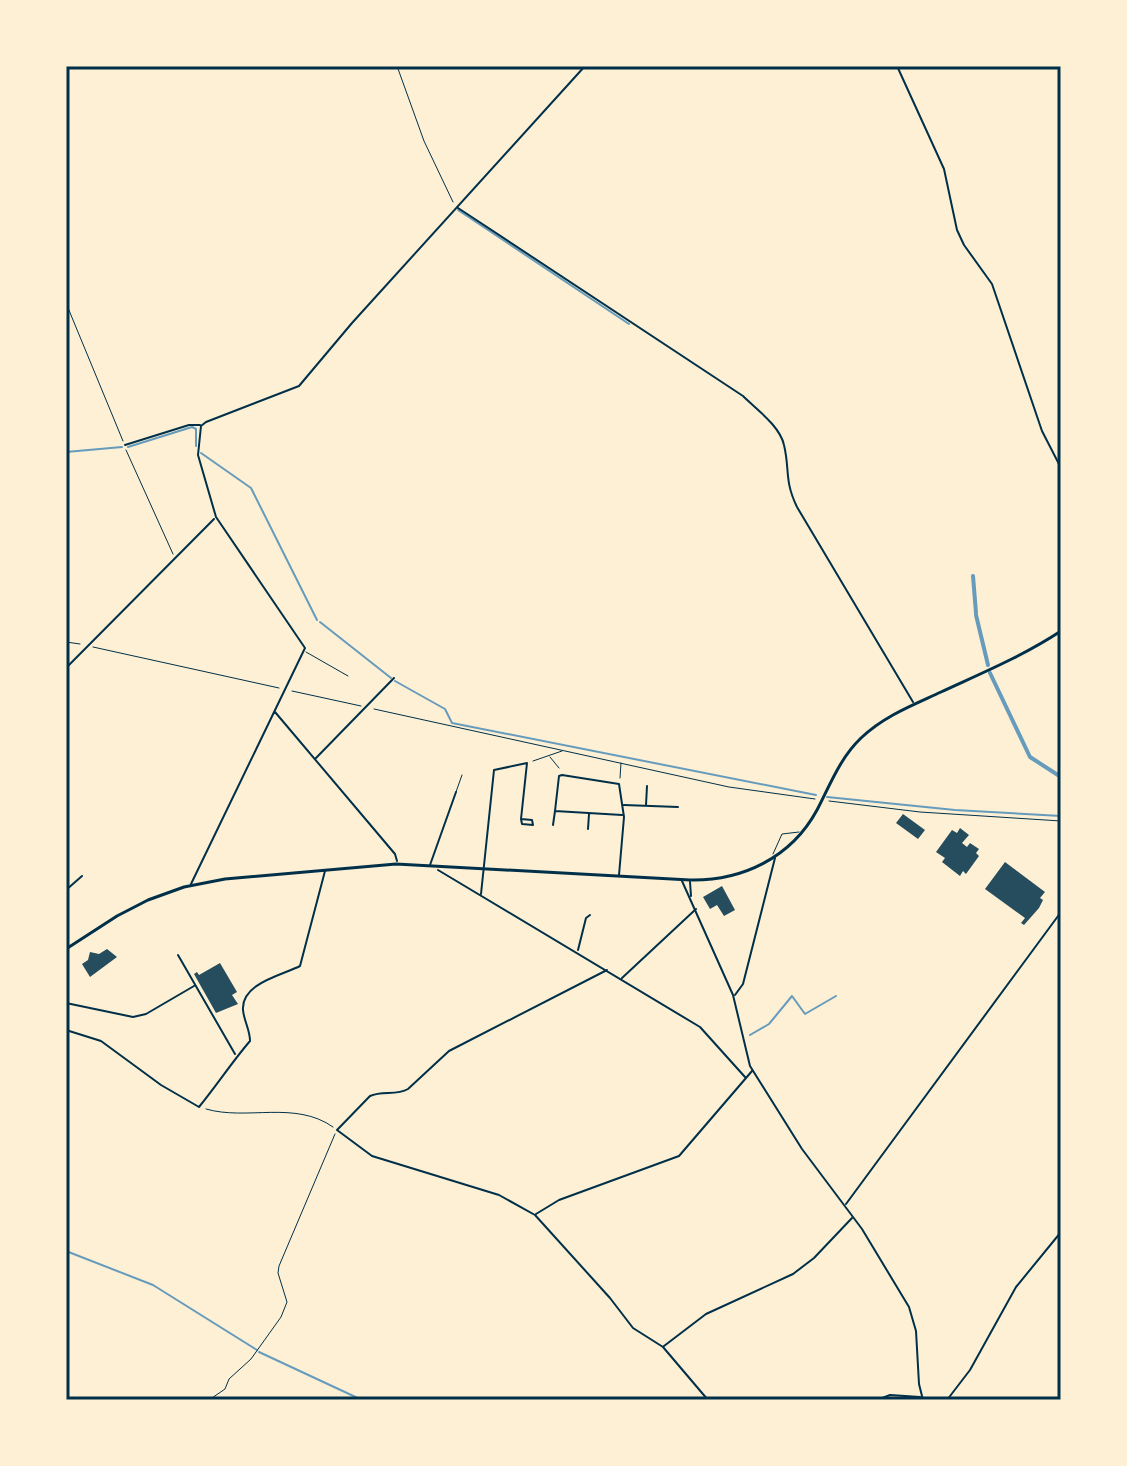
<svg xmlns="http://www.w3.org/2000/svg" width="1127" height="1466" font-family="'Sofia Sans Condensed',sans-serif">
<rect width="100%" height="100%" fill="#fdf0d5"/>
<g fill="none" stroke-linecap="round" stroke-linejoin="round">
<path stroke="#669bbc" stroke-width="2" d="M458 210 629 324
M128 447 192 427 196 429V446
M66 452 122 447
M201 453 251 488 317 620
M320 622 391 678
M395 681 445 709 452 723 816 795
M827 797 955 810 1061 816
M750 1035 769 1024 792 996 805 1014 836 996
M66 1251 153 1285 257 1350
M259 1352 362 1400
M574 1399V1400"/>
<path stroke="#669bbc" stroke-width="4" d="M973 576 976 613
M976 615 988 665
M990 673 1030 757 1061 777"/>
</g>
<path fill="#264d5e" d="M903 814 925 830 918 839 896 823Z
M960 828 969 835 962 843 967 847 970 843 979 849 976 853 979 856 966 874 963 871 960 876 942 862 945 858 936 852 952 830 957 833Z
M1005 862 1045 892 1040 898 1043 900 1039 908 1024 925 1021 923 1025 918 985 889Z
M722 886 735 910 724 916 717 905 710 909 703 897Z
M107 949 117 957 90 977 82 964 88 960 90 952 99 954Z
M220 963 237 992 232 995 238 1004 216 1013 194 974 197 972 199 975Z"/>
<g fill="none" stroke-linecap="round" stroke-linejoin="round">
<path stroke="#003049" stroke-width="1" d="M397 66 424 141 453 202
M66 303 123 441
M126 450 173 554
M66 642 80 644
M93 647 279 688
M292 691 361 706
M374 709 729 787 815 799
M550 757 559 768
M533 761 562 751
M620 778 621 763
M829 801 920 812 1061 821
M206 1109C247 1121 295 1100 333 1127
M209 1400 225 1389 229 1379 251 1359 281 1317 287 1302 278 1273 279 1266 335 1134"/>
<path stroke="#003049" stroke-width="1" d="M306 652 348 676
M456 792 462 775
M773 854 782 834 799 832"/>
<path stroke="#003049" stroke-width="2" d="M897 66 944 169 957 230 964 245 992 284 1042 431 1061 468
M458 208 743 396C756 409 780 426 784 445 790 470 784 480 797 507L913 702
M125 445 189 425H200
M66 668 214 519
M275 712 395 854 397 861
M316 758 394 678
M624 805 678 807
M646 805 647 786
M553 825 555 811
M588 829 589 814
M430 865 456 792
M438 870 700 1027 745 1077
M619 875 624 817 619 784 562 775 559 776 555 811 622 815
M191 884 305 648 216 517 198 455 201 426 206 422 299 386 352 323 585 66
M66 890 82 876
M481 894 494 770 527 763 521 819 522 824 533 825 532 820 521 819
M578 950 586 918 590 915
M178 955 235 1054
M607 970 449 1051 408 1089C396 1096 382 1090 370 1096L337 1130 372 1156 499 1195 535 1215 610 1298 633 1328 663 1347 708 1400
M622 978 696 909
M735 995 743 984 775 858
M66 1003 133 1017 146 1014 194 986
M66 1030 101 1041 161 1085 199 1107C217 1085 232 1062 250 1041 250 1030 244 1021 243 1010 241 983 283 975 300 966L325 871
M846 1204 1061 912
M536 1214 559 1200 679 1156 752 1071
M664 1346 706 1314 793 1274 814 1258 852 1218
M877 1400 890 1395 920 1397
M947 1400 970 1370 1016 1287 1061 1232"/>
<path stroke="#003049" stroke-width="2" d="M682 881 733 995 750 1066 802 1149 862 1229 909 1307 916 1331 919 1384 923 1400
M690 882 691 896"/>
<path stroke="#003049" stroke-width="3" d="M66 949 117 916 148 900 184 887 225 879 396 864 690 880C742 881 791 858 817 810 830 785 840 758 861 738 884 716 913 705 941 692 982 673 1023 656 1061 631"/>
</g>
<rect width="1127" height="1466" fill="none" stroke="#fdf0d5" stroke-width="136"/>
<rect x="68" y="68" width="991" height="1330" fill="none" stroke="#003049" stroke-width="3"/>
</svg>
